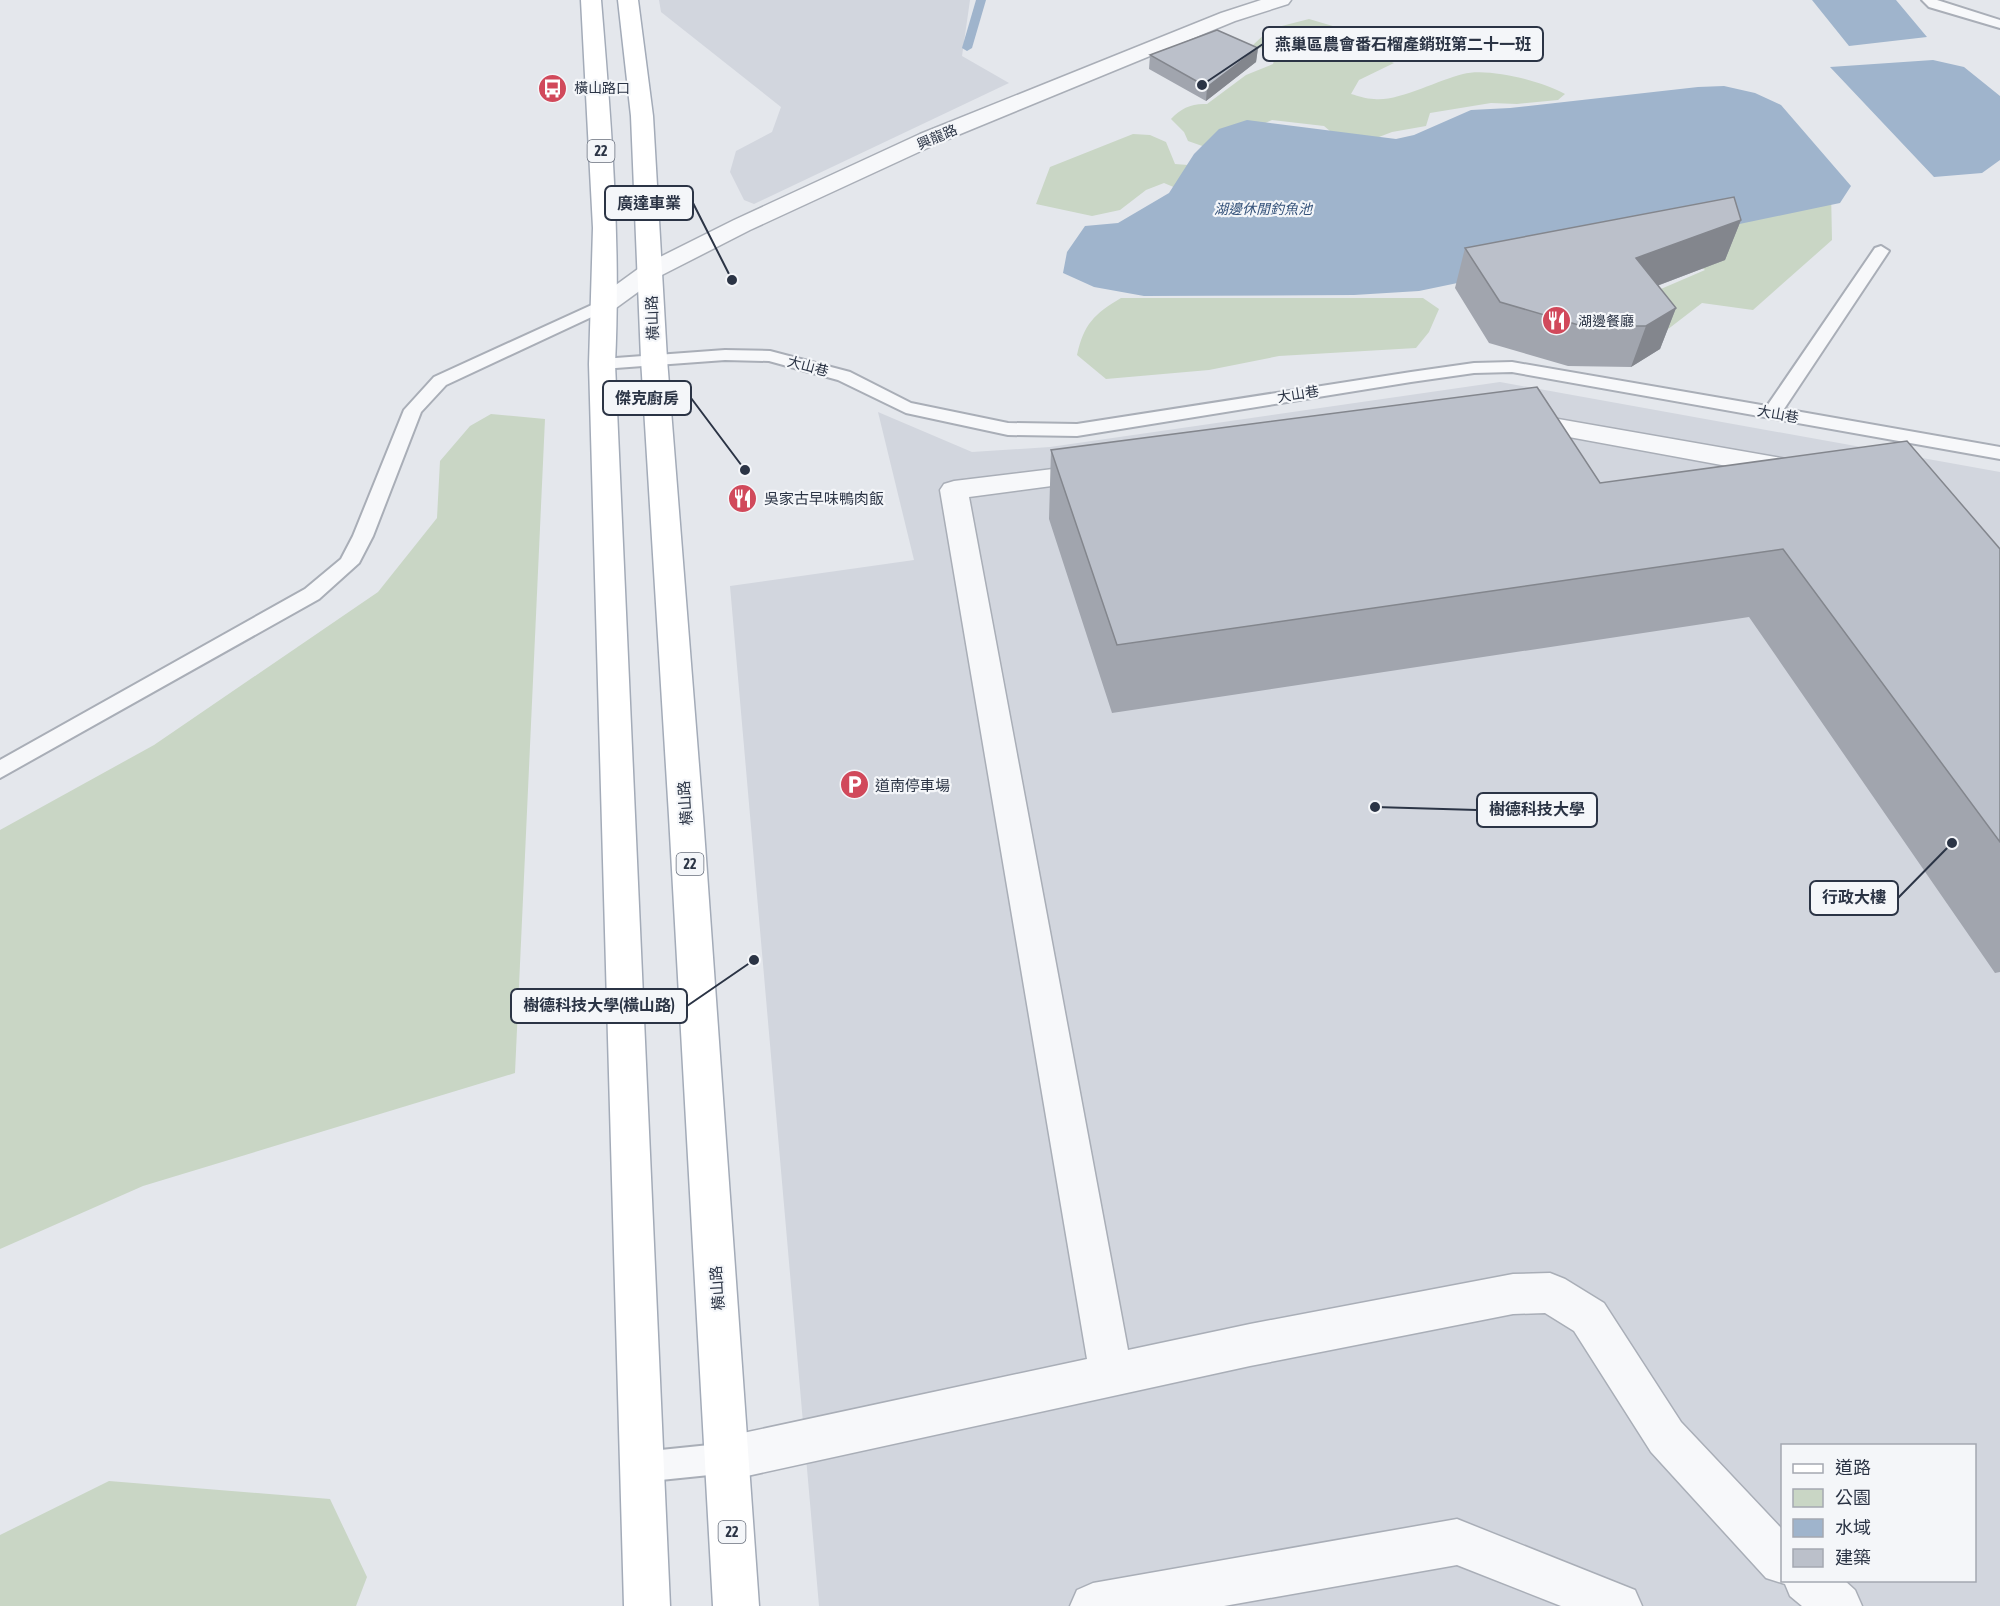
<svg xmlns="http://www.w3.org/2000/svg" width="2000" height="1606" font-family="'Asap Condensed','Noto Sans TC',sans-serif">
<rect width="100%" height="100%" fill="#e4e7ec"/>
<path fill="#d2d6de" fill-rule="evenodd" d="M659 0H970L962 56 1009 83 754 204 744 200 730 172 736 151 772 132 781 107 661 12Z
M1500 382 2000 472V1606H819L730 586 914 560 878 412 972 452 1050 447ZM1782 1446H1974V1580H1782Z"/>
<path fill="#c9d6c5" d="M1309 19 1343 29V38L1329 47 1336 53 1377 56 1394 63 1359 80 1351 94C1359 96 1366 99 1374 99 1398 102 1438 80 1463 74 1487 67 1543 81 1565 94L1558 100 1517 104 1491 103 1430 113 1426 126 1392 132 1366 142 1336 136 1324 126 1272 120 1208 148 1188 141 1184 132 1171 119C1181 108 1192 103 1207 104L1246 75 1273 64 1276 54 1253 45 1270 29Z
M1133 134 1150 135 1166 142 1175 164 1201 166 1190 194 1164 183 1146 190 1120 210 1092 216 1036 204 1050 167Z
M1831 191 1832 240 1753 310 1702 303 1663 333 1633 301 1705 270 1683 253 1652 237Z
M1121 298H1423L1439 309 1429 332 1416 348 1279 356 1209 370 1106 379 1077 355C1084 324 1094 314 1121 298Z
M491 414 545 419 515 1073 143 1186 0 1249V830L154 745 378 592 437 518 440 461 470 426Z
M109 1481 330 1499 367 1577 356 1606H0V1535Z"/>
<path fill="#9fb4cc" d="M1812 0H1896L1927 37 1849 46Z
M1933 60 1964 67 2000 96V160L1982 173 1934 177 1830 67Z
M1724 86 1755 93 1781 105 1851 186 1840 203 1419 291 1354 295 1144 296 1094 287 1063 273 1067 252 1085 226 1118 223 1169 193 1194 154 1219 129 1247 120 1396 139 1414 135 1471 110 1510 108 1698 87Z"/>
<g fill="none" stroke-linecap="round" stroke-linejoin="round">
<path fill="#9fb4cc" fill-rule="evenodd" d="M976 0H986L972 48 967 51 962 48Z"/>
<defs>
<path id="service" d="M1922 0H1937L2000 20V28L1929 7Z
M1881 246 1889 251 1784 409 2000 447V459L1512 372 1474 373 1411 382 1077 436 1008 435 906 413 838 380 769 361 725 360 602 369 596 368 593 364 596 360 602 359 725 350 770 351 850 372 911 403 1008 423 1077 424 1411 372 1474 363 1512 362 1767 406 1875 248Z
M607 298 613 299 615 303 613 307 446 385 421 412 373 536 359 563 319 599 0 778V760L305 589 341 559 353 536 404 410 434 377Z
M729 1443 740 1447 744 1458 740 1469 729 1473 641 1482 630 1478 626 1467 630 1456 641 1452Z"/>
<path id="minor" d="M1518 412 1798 461 1808 464 1812 470 1808 476 1798 479 1509 426 1505 420 1509 414Z
M1094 464 1104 467 1108 473 1104 479 969 497 1128 1350 1250 1324 1513 1274 1550 1273 1565 1279 1604 1303 1681 1422 1782 1529V1580H1844L1855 1590 1862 1606H1802L1790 1596 1785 1584 1766 1578 1651 1452 1574 1331 1545 1313 1513 1314 1250 1366 729 1480 713 1474 707 1458 713 1442 729 1436 1087 1359 940 490 944 484 954 481Z
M1457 1519 1635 1590 1642 1606H1561L1457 1565 1224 1606H1070L1077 1590 1093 1583Z"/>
<path id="tertiary" d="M1261 0H1291L1288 4 1235 21 936 144 750 230 660 276 616 308 607 310 598 308 595 303 598 298 642 266 734 220 920 134 1221 13Z"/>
<path id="primary" d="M581 0H601C611 121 621 242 615 364L670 1606H624L589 364 593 228Z
M618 0H638L653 116 667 359 703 816 759 1606H713L669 816 641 359 631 116Z"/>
</defs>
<use href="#service" stroke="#a9aeb7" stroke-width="4"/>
<use href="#minor" stroke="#a9aeb7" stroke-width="3"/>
<use href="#tertiary" stroke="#a9aeb7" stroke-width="3"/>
<use href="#primary" stroke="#a3abb8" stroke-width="3"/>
<use href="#service" fill="#f7f8fa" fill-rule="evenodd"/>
<use href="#minor" fill="#f7f8fa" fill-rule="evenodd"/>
<use href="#tertiary" fill="#f7f8fa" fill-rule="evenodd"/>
<use href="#primary" fill="#fff" fill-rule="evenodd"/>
</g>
<path fill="#a1a5ae" d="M1258 48 1256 62 1206 101 1149 69 1150 55Z
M1741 220 1725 260 1657 286 1676 308 1660 349 1631 367 1568 366 1489 343 1455 288 1465 248Z
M1051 450 1600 483 2000 549V972L1995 973 1749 617 1112 713 1049 519Z"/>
<path fill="#83868d" d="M1258 48 1256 62 1206 101 1207 87Z
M1741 220 1725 260 1622 299 1636 258Z
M1676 308 1660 349 1631 367 1646 326Z"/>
<path fill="#bbc0ca" stroke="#83868d" stroke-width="1.5" d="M1217 30 1258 48 1207 87 1150 55Z
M1734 197 1741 220 1636 258 1676 308 1646 326H1582L1500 302 1465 248Z
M1537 387 1600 483 1907 441 2000 549V842L1783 549 1117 645 1051 450Z"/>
<defs>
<symbol id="bus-disc" viewBox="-11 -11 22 22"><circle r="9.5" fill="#d1495b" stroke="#f4f6f9"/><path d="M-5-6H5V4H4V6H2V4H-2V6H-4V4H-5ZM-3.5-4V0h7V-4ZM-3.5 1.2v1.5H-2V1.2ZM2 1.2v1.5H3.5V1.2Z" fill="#fff"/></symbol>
<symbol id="restaurant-disc" viewBox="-11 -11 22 22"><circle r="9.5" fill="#d1495b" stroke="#f4f6f9"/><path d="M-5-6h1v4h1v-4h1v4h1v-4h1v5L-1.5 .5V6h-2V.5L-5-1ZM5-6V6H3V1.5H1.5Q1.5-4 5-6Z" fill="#fff"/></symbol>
<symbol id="parking-disc" viewBox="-11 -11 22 22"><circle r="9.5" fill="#d1495b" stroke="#f4f6f9"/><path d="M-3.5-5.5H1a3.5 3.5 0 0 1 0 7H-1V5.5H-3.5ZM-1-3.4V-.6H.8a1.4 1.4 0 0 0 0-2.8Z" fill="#fff"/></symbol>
</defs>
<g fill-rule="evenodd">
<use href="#bus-disc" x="536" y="72" width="33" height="33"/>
<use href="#restaurant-disc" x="1540" y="304" width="33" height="33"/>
<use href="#restaurant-disc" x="726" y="482" width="33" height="33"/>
<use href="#parking-disc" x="838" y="768" width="33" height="33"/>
</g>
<g text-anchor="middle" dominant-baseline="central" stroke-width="4.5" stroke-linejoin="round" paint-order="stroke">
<g font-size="14" fill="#2b3445" stroke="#f4f6f9" text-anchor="start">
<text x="574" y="88">橫山路口</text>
<text x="1578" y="321">湖邊餐廳</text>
</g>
<g font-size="14" fill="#2b3445" stroke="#f4f6f9">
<text transform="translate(937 137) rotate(-23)">興龍路</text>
<text transform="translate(808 366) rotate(15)">大山巷</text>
<text transform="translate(1298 394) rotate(-9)">大山巷</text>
<text transform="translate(1778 414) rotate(10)">大山巷</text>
</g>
<g fill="#f4f6f9" stroke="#676e7b" stroke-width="1.5">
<rect x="587.5" y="140" width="27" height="22" rx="4.5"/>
<rect x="676.5" y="853" width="27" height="22" rx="4.5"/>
<rect x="718.5" y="1521" width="27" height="22" rx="4.5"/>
</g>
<g font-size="14" font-weight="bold" fill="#2b3445">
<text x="601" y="151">22</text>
<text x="690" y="864">22</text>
<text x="732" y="1532">22</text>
</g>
<g font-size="14" font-style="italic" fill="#34527a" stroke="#f4f6f9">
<text x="1263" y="209">湖邊休閒釣魚池</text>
</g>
<g font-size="15" fill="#2b3445" stroke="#f4f6f9">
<text transform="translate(652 318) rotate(-92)">橫山路</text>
<text transform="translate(685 803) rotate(-94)">橫山路</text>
<text transform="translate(717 1288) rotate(-94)">橫山路</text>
</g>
<g font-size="15" fill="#2b3445" stroke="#f4f6f9" text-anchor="start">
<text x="764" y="498">吳家古早味鴨肉飯</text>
<text x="875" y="785">道南停車場</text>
</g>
</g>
<path fill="none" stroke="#2b3445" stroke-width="2" d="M1202 85L1263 44M732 280L693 203M745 470L691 398M1375 807L1477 810M1952 843L1898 898M754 960L687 1006"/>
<g fill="#2b3445" stroke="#f4f6f9" stroke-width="2">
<circle cx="1202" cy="85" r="6"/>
<circle cx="732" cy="280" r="6"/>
<circle cx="745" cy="470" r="6"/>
<circle cx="1375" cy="807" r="6"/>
<circle cx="1952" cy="843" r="6"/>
<circle cx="754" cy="960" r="6"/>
</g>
<g fill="#f4f6f9" stroke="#2b3445" stroke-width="2">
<rect x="1263" y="27" width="280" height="34" rx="6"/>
<rect x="605" y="186" width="88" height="34" rx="6"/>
<rect x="603" y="381" width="88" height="34" rx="6"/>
<rect x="1477" y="793" width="120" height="34" rx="6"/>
<rect x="1810" y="881" width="88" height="34" rx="6"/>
<rect x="511" y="989" width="176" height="34" rx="6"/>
</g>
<g font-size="16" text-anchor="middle" font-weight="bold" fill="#2b3445">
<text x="1403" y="50">燕巢區農會番石榴產銷班第二十一班</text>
<text x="649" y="209">廣達車業</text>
<text x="647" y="404">傑克廚房</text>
<text x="1537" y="815">樹德科技大學</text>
<text x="1854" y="903">行政大樓</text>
<text x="599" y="1011">樹德科技大學(橫山路)</text>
</g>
<rect x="1781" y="1444" width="195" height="138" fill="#f4f6f9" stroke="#a4a8b1" stroke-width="1.5"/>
<rect x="1793" y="1464" width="30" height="9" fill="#ffffff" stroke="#a4a8b1" stroke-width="1.5"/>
<text x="1835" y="1474" font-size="18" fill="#2b3445">道路</text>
<rect x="1793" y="1489" width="30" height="18" fill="#c9d6c5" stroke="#a4a8b1" stroke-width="1.5"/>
<text x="1835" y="1504" font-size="18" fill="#2b3445">公園</text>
<rect x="1793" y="1519" width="30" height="18" fill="#9fb4cc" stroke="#a4a8b1" stroke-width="1.5"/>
<text x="1835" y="1534" font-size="18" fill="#2b3445">水域</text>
<rect x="1793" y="1549" width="30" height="18" fill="#bbc0ca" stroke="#a4a8b1" stroke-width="1.5"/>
<text x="1835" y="1564" font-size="18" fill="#2b3445">建築</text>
</svg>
